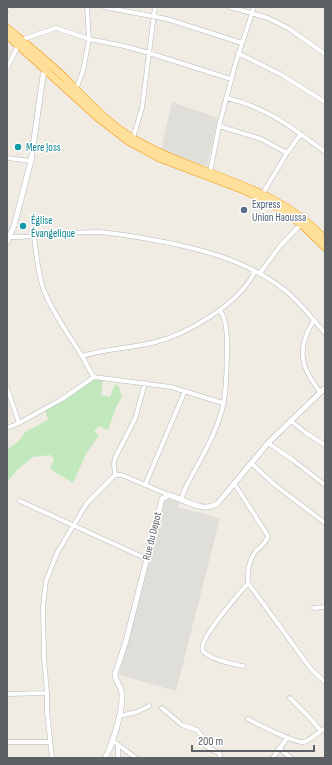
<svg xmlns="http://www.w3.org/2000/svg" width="332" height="765" font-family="'Sofia Sans Condensed',sans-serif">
<rect width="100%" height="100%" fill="#f0ece4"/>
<path fill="#e0ded8" d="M172 102 218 118 207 166 161 150Z
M167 498 179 502 178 507 220 518 176 691 119 675 136 614 163 504 165 499Z"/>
<path fill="#c2e9be" d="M88 378 103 380 101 395 110 397 115 384 119 387 122 397 117 405 108 430 99 426 94 432 99 435 86 454 73 483 50 469 54 458 50 455 33 457 18 469 7 482V450L20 440 25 432 48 420 45 409Z"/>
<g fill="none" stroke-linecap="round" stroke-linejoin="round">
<defs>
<path id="minor" d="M104 7 167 19 242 43
M230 7 268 18 288 28 325 54
M7 10 8 7
M238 53 282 75 325 102
M7 68 21 40 56 28 89 39 124 46 149 53 231 79
M76 89 83 71 89 39 87 7
M226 98C265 106 294 129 325 152
M219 126 261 139 287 153
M133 138 142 108 155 7
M7 158 31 161
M210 173 219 126 235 65 254 7
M263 193 287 153 301 134
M34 236C36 254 38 272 43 288 52 312 67 332 80 353 86 361 88 370 94 377L171 387 223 403
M9 237C39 237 68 232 97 232 114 233 131 236 148 239 195 247 248 260 286 291 301 303 312 319 325 333
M260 273 280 246 301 224
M314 320C296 349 300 367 321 393
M82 356C105 349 129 348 152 343 186 335 240 304 255 271
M7 388 19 423 62 399 94 377
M291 421 306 433 325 445
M7 428 19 423
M268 443 293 460 325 485
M251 463 275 485 325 523
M115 475 114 464 115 458 135 419 145 383
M234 483 268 536C267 542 260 547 256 551 249 559 247 573 248 583L311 669 325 682
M145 485 185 391
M181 500 184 491C196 466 213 441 221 413 227 395 226 374 227 355 227 340 228 323 220 310
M20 501 147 559
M314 608 325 607
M243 666C233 664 210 660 203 651 196 641 241 592 248 583
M8 694 47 693
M290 698 310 718 321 731
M162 708 182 725 197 730 204 739 206 746 220 754V758
M119 716 137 712 149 706
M248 719C257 724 297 744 304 742 309 741 320 731 325 728
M113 741 136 758
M7 742H50
M279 748 291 758
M52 758 47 711V693L44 658 43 606 46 581 57 553 87 503 115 475H122L169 495
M118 758V745
M273 758 287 738"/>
<path id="tertiary" d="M7 242 14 226 31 161 43 76 46 68
M105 758C113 744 123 710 122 694 122 687 115 682 115 674L126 641 162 499 169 495C183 499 204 514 218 503L268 443 325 388"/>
<path id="trunk" d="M7 28C26 44 46 60 64 77 86 99 107 123 134 139 197 176 274 183 325 239
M7 35 97 117 128 141 159 158 241 189 269 202 301 224 325 247"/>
</defs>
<use href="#minor" stroke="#b5b8bc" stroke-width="5"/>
<use href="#tertiary" stroke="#b5b8bc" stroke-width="6"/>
<use href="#trunk" stroke="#f49100" stroke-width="8"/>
<use href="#minor" stroke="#fff" stroke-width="4"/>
<use href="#tertiary" stroke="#fff" stroke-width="5"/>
<use href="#trunk" stroke="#ffe09b" stroke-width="7"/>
</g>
<g fill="#0f9aa8" stroke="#fff" stroke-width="1.5">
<circle cx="18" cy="147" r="4"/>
<circle cx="23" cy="226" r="4"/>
</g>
<circle fill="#5c6f8a" stroke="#fff" stroke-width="1.5" cx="244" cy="210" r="4"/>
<g text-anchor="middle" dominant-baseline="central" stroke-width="3" stroke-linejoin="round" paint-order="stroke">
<g font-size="11" fill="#0d838f" stroke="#fff" text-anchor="start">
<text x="26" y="147">Mere Joss</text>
<text x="31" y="220">Église<tspan x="31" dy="13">Évangelique</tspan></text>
</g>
<g font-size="11" fill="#4e5e75" stroke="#fff" text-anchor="start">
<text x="252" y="204">Express<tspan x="252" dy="13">Union Haoussa</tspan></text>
</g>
<g font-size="11" fill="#5c6166" stroke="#fff">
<text transform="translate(152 536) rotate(-76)">Rue du Depot</text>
</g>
</g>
<rect width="332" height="765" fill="none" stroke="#5c6166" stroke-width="16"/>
<path d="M192 745v6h122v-6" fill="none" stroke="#5c6166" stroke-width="2"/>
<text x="198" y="745" font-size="12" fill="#5c6166" stroke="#ffffff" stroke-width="3" paint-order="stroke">200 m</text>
</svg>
